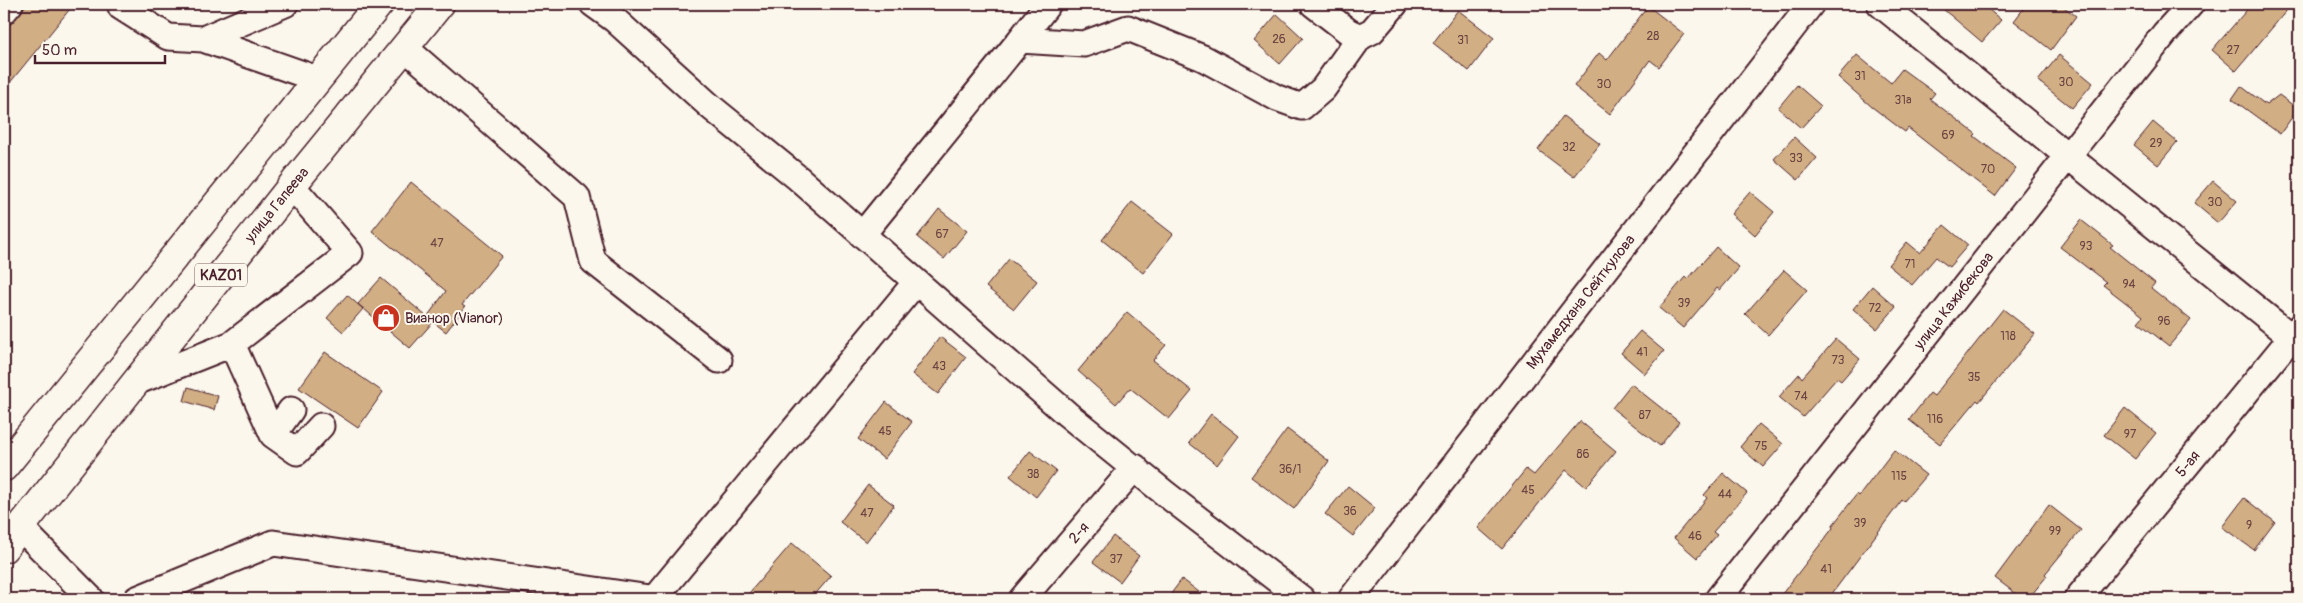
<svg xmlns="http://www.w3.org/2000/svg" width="2303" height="603" font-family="Pangolin,sans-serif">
<rect width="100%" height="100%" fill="#fbf7ec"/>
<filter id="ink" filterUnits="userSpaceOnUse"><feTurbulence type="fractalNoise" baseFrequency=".02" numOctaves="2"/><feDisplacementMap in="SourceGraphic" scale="10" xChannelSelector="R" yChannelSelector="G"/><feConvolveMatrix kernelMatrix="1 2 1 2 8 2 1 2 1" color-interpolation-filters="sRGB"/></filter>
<g filter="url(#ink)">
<path fill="#d1ae84" stroke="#4a1f2b" d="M27 4H74L4 90V32Z
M1937 4H1982L2001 20 1982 42Z
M2027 4H2060L2076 16 2051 50 2014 21Z
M2252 4H2292L2236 71 2212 50Z
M1648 6 1684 34 1659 67 1650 60 1610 114 1574 86 1599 53 1607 60Z
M1458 10 1494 38 1469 71 1433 43Z
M1277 14 1303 38 1280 64 1254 41Z
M1857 55 1891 83 1902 69 1935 93 1930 99 1976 134 1974 136 2016 168 1995 196 1908 128 1905 132 1872 107 1838 77Z
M2059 55 2093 83 2072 108 2038 81Z
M1797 85 1821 106 1801 128 1778 108Z
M2241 86 2266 105 2279 95 2298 109 2280 134 2232 99Z
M1563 116 1600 144 1574 177 1538 150Z
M2153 122 2177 142 2158 165 2134 145Z
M1794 137 1817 158 1798 180 1774 159Z
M2213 181 2237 201 2218 223 2194 203Z
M411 182 502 256 462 305 465 307 446 332 427 317 446 291 372 231Z
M1750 192 1774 212 1755 235 1731 214Z
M1132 202 1173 234 1143 273 1102 240Z
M939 209 967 231 944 259 917 237Z
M2081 220 2113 245 2110 247 2155 283 2151 288 2191 320 2169 346 2138 322 2143 316 2103 285 2106 282 2060 247Z
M1944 225 1968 245 1949 267 1936 257 1912 285 1888 265 1907 242 1920 253Z
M1716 247 1739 268 1720 290 1717 288 1683 328 1659 308 1685 277 1688 279Z
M1009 259 1037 281 1014 309 986 287Z
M1784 270 1807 290 1768 335 1745 314Z
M381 278 433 322 410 348 358 304Z
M1872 286 1896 307 1877 329 1853 309Z
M347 295 363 309 343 332 327 318Z
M2003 309 2035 334 1979 402 1977 400 1940 444 1909 420 1930 393 1934 396Z
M1127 312 1166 345 1153 360 1192 391 1169 419 1130 388 1116 404 1078 371Z
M1640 331 1664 351 1645 374 1621 353Z
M940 337 966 357 938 394 912 374Z
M1836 339 1860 359 1841 381 1837 378 1803 417 1779 397 1799 374 1802 378Z
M325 352 383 392 358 428 299 388Z
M1631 384 1679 422 1660 446 1612 408Z
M188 387 218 396 214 410 184 401Z
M886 402 912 422 884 459 858 439Z
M2125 408 2156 433 2135 459 2104 435Z
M1211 414 1239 436 1217 465 1189 443Z
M1580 421 1616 451 1586 487 1566 470 1502 549 1478 528 1526 469 1534 475Z
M1759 424 1783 444 1763 467 1740 447Z
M1287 429 1329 461 1294 509 1251 477Z
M1894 450 1926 475 1904 501 1902 500 1828 599H1778L1833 528 1832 526 1857 494 1859 496Z
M1030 451 1056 471 1036 497 1010 476Z
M1723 473 1747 493 1713 532 1717 535 1697 558 1674 538 1707 498 1704 495Z
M868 485 894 505 866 542 840 522Z
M1348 486 1375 508 1353 536 1325 514Z
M2244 498 2275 522 2254 550 2222 527Z
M2049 505 2081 530 2045 574 2047 576 2028 599H2023L1995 578Z
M1113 536 1139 556 1120 582 1093 562Z
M792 543 831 576 811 599H744Z
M1182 579 1208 599H1167Z"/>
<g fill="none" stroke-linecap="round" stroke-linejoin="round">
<defs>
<path id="minor" d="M593 4 615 20 712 108 798 178 1067 414 1167 495 1302 599
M1313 4 1349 32 1360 37
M1880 4 2299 343
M121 7 168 37 203 39 317 79
M4 11 10 4
M203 39 285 4
M1020 40 1048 4
M404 47 577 197 593 261 719 360
M862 235 1020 40 1084 44 1128 28 1203 58 1277 98 1302 107 1323 89 1360 37 1372 31 1395 4
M232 344 273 435 297 452 321 426
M136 382 232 344 350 253 292 186
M273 435 291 410
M21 528 91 599
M137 599 273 543 657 599
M654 599 916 282
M1022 599 1135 467
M1351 599 1811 4
M1718 599 2165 33 2191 4
M2077 599 2299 328"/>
<path id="highway" d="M4 467 379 4
M4 548 298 178 440 4"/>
</defs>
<use href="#minor" stroke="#4a1f2b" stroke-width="29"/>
<use href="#highway" stroke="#4a1f2b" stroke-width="31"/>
<use href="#minor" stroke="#fbf7ec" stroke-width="25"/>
<use href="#highway" stroke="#fbf7ec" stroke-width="28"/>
</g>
</g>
<defs>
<symbol id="shop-disc" viewBox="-11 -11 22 22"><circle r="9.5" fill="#c8321e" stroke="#fbf7ec"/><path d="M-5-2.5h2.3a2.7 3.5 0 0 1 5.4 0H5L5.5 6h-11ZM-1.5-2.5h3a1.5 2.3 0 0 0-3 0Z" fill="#fff"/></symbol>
</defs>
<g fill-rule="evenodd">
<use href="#shop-disc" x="370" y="302" width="32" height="32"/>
</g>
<g text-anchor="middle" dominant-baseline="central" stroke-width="4" stroke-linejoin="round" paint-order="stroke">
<g font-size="12" fill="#6c4341">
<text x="1653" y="36">28</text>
<text x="1279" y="39">26</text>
<text x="1463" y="40">31</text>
<text x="2233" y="50">27</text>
<text x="1860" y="76">31</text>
<text x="2066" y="82">30</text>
<text x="1604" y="84">30</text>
<text x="1903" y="100">31а</text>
<text x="1948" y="135">69</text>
<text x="2156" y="143">29</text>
<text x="1569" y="147">32</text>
<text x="1796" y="158">33</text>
<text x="1988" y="169">70</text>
<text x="2215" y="202">30</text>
<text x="942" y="234">67</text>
<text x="437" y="243">47</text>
<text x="2086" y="246">93</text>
<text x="1910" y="264">71</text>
<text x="2129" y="284">94</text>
<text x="1684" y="303">39</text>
<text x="1875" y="308">72</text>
<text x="2164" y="321">96</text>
<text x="2008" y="336">118</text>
<text x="1642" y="352">41</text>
<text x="1838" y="360">73</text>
<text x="939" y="366">43</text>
<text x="1974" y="377">35</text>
<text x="1801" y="396">74</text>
<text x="1645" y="415">87</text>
<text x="1935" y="419">116</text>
<text x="885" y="431">45</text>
<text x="2130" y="434">97</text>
<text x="1761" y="446">75</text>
<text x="1583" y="454">86</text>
<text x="1290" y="469">36/1</text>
<text x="1033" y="474">38</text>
<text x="1899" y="476">115</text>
<text x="1528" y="490">45</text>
<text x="1725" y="494">44</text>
<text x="1350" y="511">36</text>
<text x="867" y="513">47</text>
<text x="1860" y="523">39</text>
<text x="2249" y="525">9</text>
<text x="2055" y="531">99</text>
<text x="1695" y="536">46</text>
<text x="1116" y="559">37</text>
<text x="1826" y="569">41</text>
</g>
<rect fill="#fbf7ec" stroke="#7f6065" stroke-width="1" x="195" y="263.5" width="52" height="23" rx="4"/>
<g font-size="14" font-weight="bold" fill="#4a1f2b">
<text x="221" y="275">KАZ01</text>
</g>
<g font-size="15" fill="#4a1f2b" stroke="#fbf7ec">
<text transform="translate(277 205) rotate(-51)">улица Гапеева</text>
<text transform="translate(1954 301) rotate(-52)">улица Кажибекова</text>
<text transform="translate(1581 302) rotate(-52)">Мухамедхана Сейткулова</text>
<text transform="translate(2188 464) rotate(-51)">5-ая</text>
<text transform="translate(1079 533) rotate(-49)">2-я</text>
</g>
<g font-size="15" fill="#4a1f2b" stroke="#fbf7ec" text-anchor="start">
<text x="405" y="318">Вианор (Vianor)</text>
</g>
</g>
<rect width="2303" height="603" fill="none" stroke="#fbf7ec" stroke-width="20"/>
<rect x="10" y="10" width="2283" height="583" fill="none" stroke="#4a1f2b" stroke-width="2" filter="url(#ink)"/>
<path d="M35 55v8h130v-8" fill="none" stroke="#4a1f2b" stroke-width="2.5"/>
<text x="42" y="55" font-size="15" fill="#4a1f2b" stroke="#fbf7ec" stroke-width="4" paint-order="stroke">50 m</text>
</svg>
